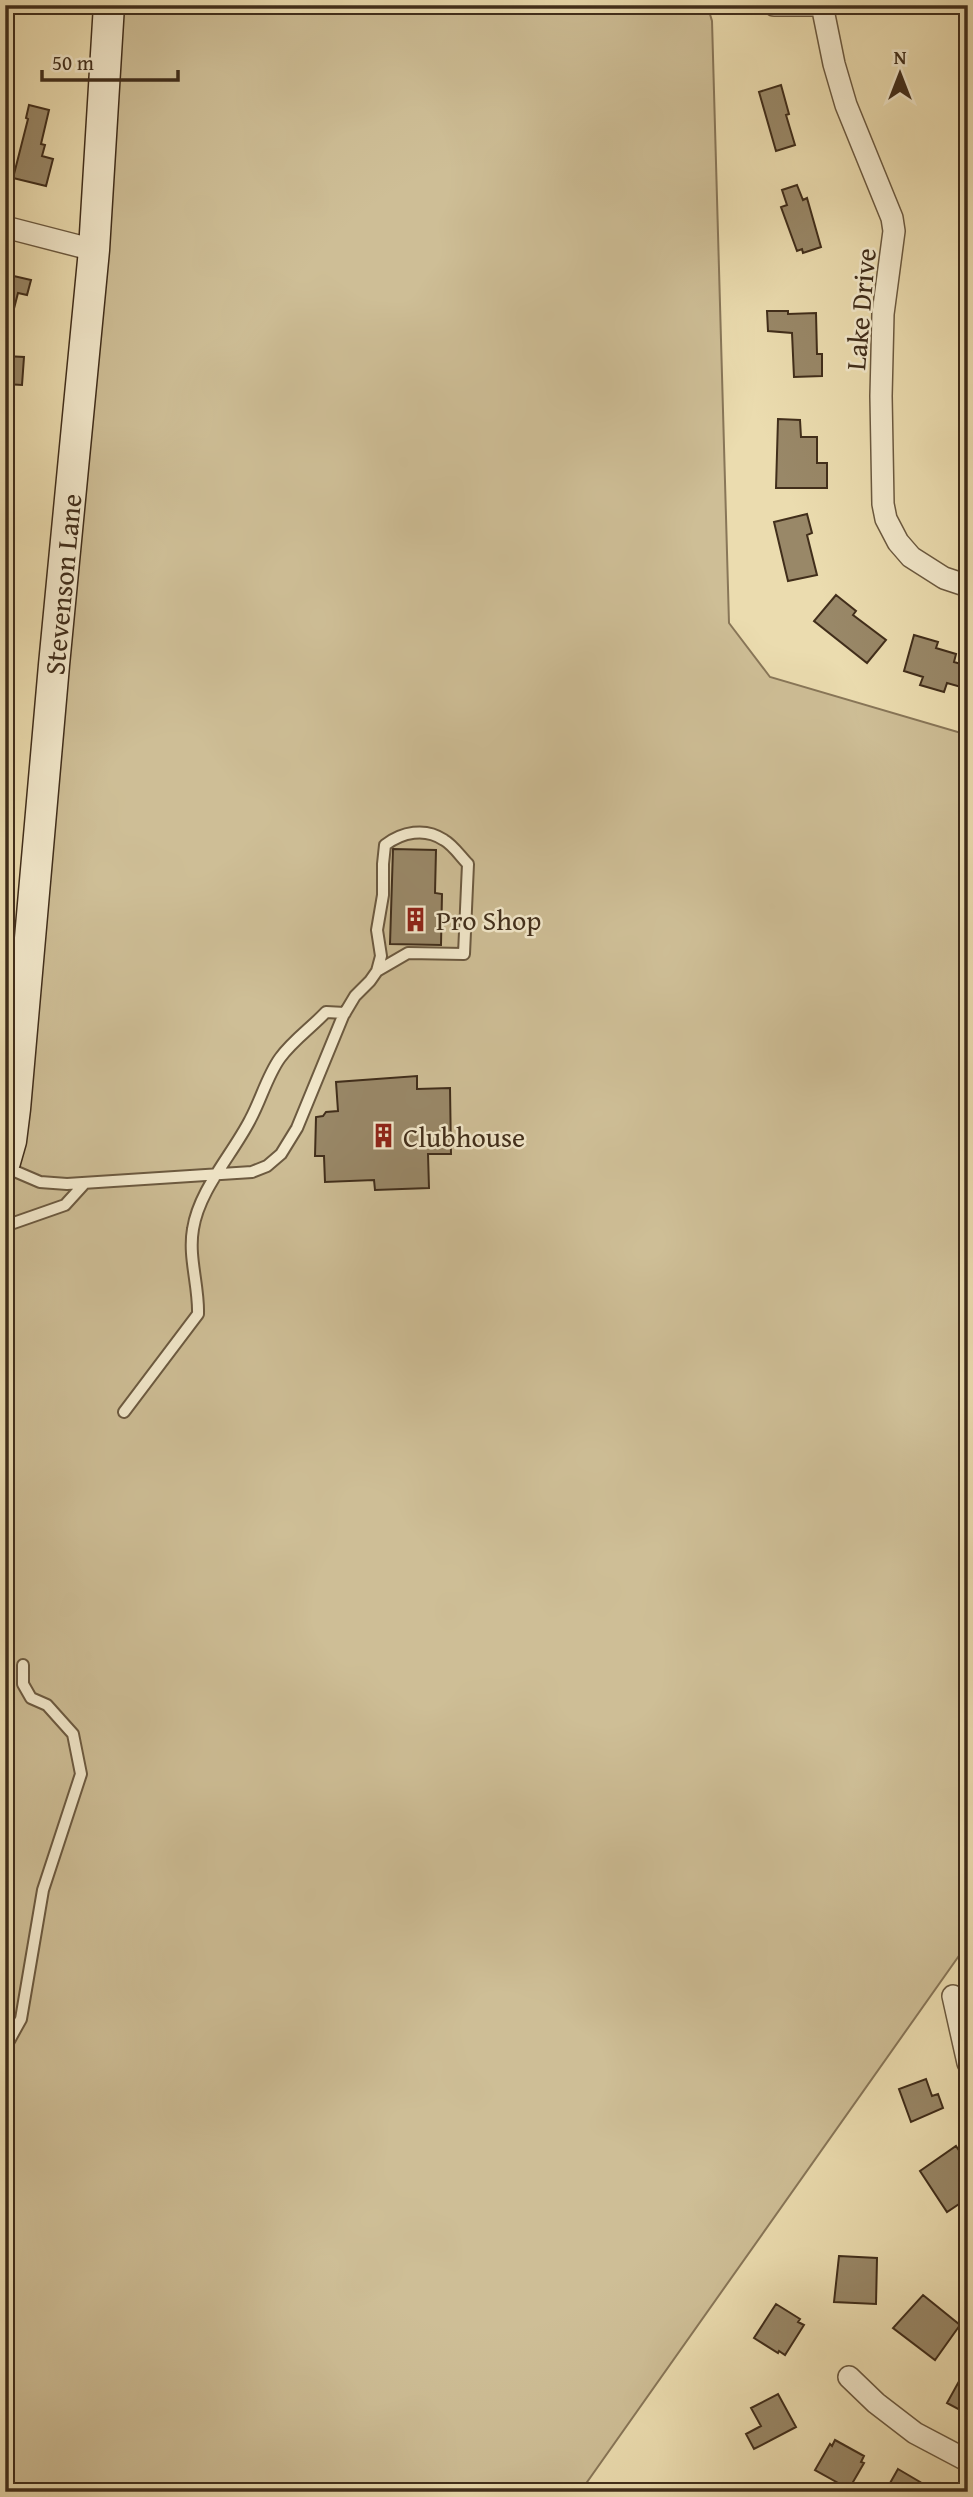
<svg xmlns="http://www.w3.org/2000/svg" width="973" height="2497" font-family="'Gentium Book Plus',serif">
<rect width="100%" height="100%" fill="#ebdcaf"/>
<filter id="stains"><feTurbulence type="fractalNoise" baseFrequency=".00286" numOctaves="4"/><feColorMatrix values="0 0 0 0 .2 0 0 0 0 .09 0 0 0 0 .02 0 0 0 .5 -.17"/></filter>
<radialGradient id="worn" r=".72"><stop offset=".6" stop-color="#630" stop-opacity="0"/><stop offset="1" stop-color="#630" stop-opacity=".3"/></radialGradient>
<path fill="#cebe96" stroke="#887658" stroke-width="2" d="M124 5H649L709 11 712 21 729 623 770 677 968 735V1943L580 2492H5V1183L21 1158Z"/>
<path fill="#998868" stroke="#412e1b" stroke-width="2" d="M781 85 789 114 786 115 795 145 776 151 759 92Z
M29 105 49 110 41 144 45 145 42 156 53 159 46 186 13 178 28 119 26 118Z
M797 185 803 200 807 198 821 247 803 253 802 249 797 251 781 207 787 205 782 190Z
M5 274 31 280 27 295 18 293 10 324 5 323Z
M767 311H788V314L816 313 817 354H822V376L794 377 792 333 768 331Z
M5 356 24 357 22 385 5 384Z
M778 419 800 420 801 437H817V463H827V488H776Z
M807 514 812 533 807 535 817 575 788 581 774 522Z
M836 595 856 611 853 615 886 640 867 663 814 621Z
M914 635 938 642 936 648 956 654 954 662 968 666V689L947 683 944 692 920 685 923 677 904 671Z
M393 849 436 850 435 893 442 894 441 945 390 944Z
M417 1076V1089L450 1088 451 1154H428L429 1188 375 1190 374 1180 325 1182 324 1156H315L316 1117 323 1116 326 1112 338 1111 336 1082Z
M926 2079 932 2096 938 2094 943 2108 911 2122 899 2089Z
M956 2146 968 2164V2198L947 2212 920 2171Z
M839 2256 877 2258 876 2304 834 2302Z
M923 2295 960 2325 935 2360 893 2328Z
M776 2304 800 2319 798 2322 804 2325 785 2355 779 2351 778 2353 754 2338Z
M968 2365V2408L963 2405 960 2410 947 2403Z
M778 2394 796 2427 754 2449 746 2434 761 2426 751 2408Z
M835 2440 864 2456 861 2462 864 2463 849 2489 815 2470 830 2444 832 2446Z
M898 2469 937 2492H885Z"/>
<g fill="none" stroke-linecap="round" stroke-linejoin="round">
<defs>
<path id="lane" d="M5 1167 40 1182 67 1184 252 1172 267 1166 281 1154 297 1128 343 1016 355 996 370 981 377 971 381 956 377 930 383 895V864L385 845C402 832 425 827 444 840 453 845 461 857 468 864L464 954 408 953 377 971
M5 1226 65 1205 85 1183
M124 1412 198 1314C199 1286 188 1257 193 1229 199 1190 232 1155 250 1120 261 1100 267 1076 280 1058 293 1040 311 1028 326 1012L345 1013
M5 2048 21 2019 43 1890 81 1774 73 1734 47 1705 31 1698 23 1684V1665"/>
<path id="street" d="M774 5H822
M822 5 834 64 846 105 892 218 894 231 883 314 881 396 883 504 886 519 898 542 911 557 944 578 968 586
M5 227 94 250
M953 1996 968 2063
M849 2377 876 2403 915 2433 968 2461"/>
<g id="secondary">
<path id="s1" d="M5 1162 11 1141 15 1109 54 665 94 250 109 5"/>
</g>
</defs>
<use href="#lane" stroke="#6c5a40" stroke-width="14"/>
<use href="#street" stroke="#6c5a40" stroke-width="24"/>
<use href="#secondary" stroke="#412e1b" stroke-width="33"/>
<use href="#lane" stroke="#f2e8cb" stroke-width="10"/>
<use href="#street" stroke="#f2e8cb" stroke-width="21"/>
<use href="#secondary" stroke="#f2e8cb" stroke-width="30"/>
</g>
<defs>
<symbol id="building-bare" viewBox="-9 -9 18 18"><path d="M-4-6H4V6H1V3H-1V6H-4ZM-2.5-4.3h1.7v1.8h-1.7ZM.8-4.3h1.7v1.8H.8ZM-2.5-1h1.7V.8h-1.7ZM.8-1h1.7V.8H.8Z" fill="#8f2418" stroke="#f2e8cb" stroke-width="2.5" paint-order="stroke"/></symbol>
</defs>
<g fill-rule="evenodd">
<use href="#building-bare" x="398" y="902" width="35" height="35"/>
<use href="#building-bare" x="366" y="1118" width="35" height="35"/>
</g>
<g text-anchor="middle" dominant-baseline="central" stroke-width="5" stroke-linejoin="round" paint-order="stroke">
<g font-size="28" fill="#412e1b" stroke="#f2e8cb">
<text transform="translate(860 309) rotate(-85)">Lake Drive</text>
<text stroke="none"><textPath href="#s1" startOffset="581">Stevenson Lane</textPath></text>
</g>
<g font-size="28" fill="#412e1b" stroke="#f2e8cb" text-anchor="start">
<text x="436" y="919">Pro Shop</text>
<text x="403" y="1136">Clubhouse</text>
</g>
</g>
<rect width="973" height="2497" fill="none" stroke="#ebdcaf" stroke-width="28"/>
<rect x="7" y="7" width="959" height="2483" fill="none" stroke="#412e1b" stroke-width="3.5"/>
<rect x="14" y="14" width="945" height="2469" fill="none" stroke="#412e1b" stroke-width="2"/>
<g transform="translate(900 74)" stroke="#f2e8cb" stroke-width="5" paint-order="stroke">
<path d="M0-5L12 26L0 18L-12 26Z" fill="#412e1b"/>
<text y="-10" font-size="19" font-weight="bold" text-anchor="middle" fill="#412e1b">N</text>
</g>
<path d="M42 70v10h136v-10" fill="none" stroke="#412e1b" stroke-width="3.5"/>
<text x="52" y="70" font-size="21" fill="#412e1b" stroke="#f2e8cb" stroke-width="5" paint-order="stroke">50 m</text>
<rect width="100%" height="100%" filter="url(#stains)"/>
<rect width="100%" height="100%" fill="url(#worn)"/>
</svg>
